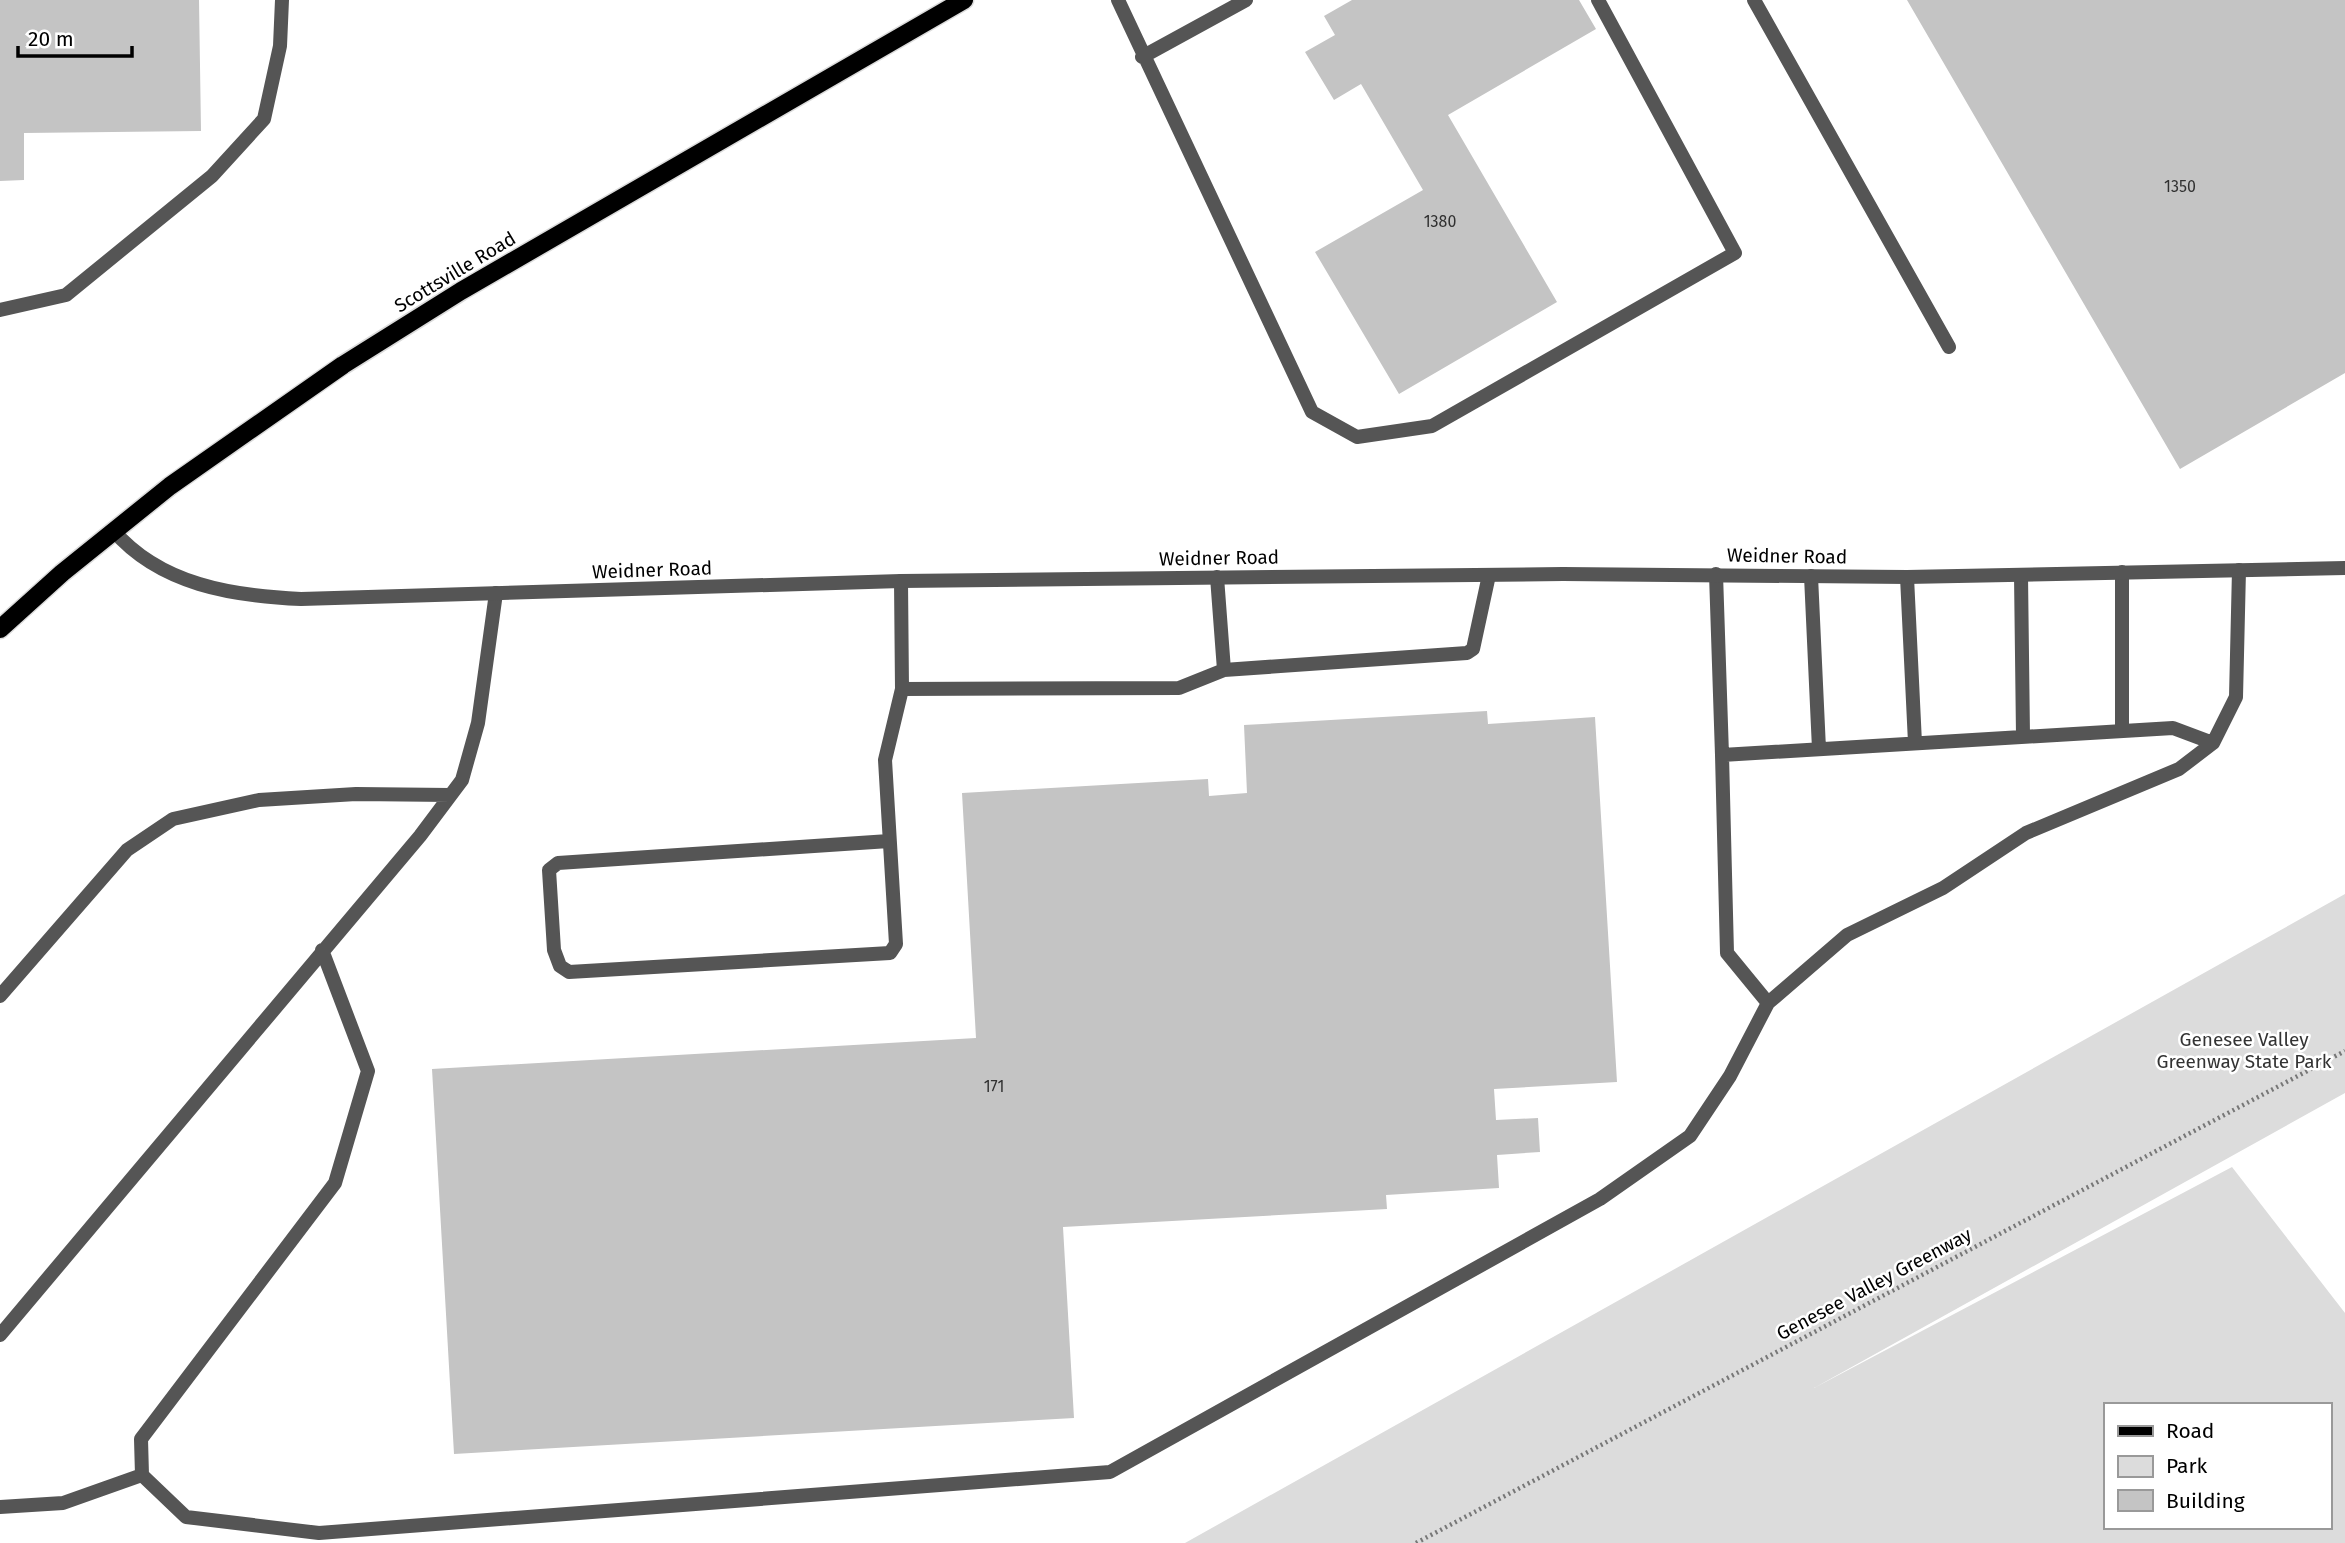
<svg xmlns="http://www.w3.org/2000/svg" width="2345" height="1543" font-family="'Fira Sans',sans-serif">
<rect width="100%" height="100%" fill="#fff"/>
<path fill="#dcdcdc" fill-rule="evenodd" d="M2345 894V1093L1814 1388 2232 1167 2345 1313V1543H1185ZM2105 1405H2329V1527H2105Z"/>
<path fill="#c4c4c4" d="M0 0H199L201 131 24 133V180L0 181Z
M1352 0H1579L1596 29 1448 115 1557 302 1399 394 1315 252 1423 190 1361 84 1334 100 1305 52 1335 35 1324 16Z
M1907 0H2345V373L2180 469Z
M1487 711 1488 724 1595 717 1617 1082 1494 1089 1496 1120 1538 1118 1540 1152 1497 1155 1499 1188 1386 1195 1387 1209 1063 1227 1074 1418 454 1454 432 1069 976 1038 962 793 1208 779 1209 796 1247 793 1244 725Z"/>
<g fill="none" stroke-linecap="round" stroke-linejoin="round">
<defs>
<path id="primary" d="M0 629 62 573 170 486 343 365 461 291 964 0"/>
</defs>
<use href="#primary" stroke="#dbdbdb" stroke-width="21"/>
<path stroke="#777" stroke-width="4.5" stroke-dasharray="2 3.5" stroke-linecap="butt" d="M1416 1543 2345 1051"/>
<path stroke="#555" stroke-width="14" d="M1118 0 1312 412 1357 437 1432 426 1735 253 1598 0
M1754 0 1949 347
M1142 57 1246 0
M0 310 66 295 212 176 264 119 280 46 282 0
M2122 572V731
M1716 574 1722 755 2173 728 2213 743
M2021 575 2023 736
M1811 576 1819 749
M1907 577 1915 743
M1224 670 1467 653 1473 649 1489 575
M902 689 1179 688 1224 670 1217 577
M1722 755 1727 953 1768 1003
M889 841 558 863 549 870 554 950 560 966 569 972 890 953 896 944 885 760 902 689 901 581
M322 950 368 1071 335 1183 141 1439 142 1475 186 1517 319 1533 1110 1472 1600 1199 1690 1136 1730 1076 1768 1003 1847 935 1943 888 2026 833 2179 769 2213 743 2236 697 2239 570
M0 996 127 850 173 819 259 800 356 794 450 795
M0 1335 420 836 462 780 478 723 496 593
M0 1507 63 1503 142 1475"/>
<path stroke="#555" stroke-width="14" d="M113 530C160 585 233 596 301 599L901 581 1563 574 1907 577 2345 568"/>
<use href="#primary" stroke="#000" stroke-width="18"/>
</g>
<g text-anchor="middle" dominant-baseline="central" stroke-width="5" stroke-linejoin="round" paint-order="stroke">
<g font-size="16" fill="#313131">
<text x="2180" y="186">1350</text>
<text x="1440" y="221">1380</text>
<text x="994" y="1086">171</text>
</g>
<g font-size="19" fill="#000" stroke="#fff">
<text transform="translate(455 272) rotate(-31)">Scottsville Road</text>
<text transform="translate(1787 556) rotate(1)">Weidner Road</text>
<text transform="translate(1219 558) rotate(-1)">Weidner Road</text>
<text transform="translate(652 570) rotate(-2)">Weidner Road</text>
<text transform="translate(1874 1284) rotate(-28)">Genesee Valley Greenway</text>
</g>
<g font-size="19" fill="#333" stroke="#fff">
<text x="2244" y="1039">Genesee Valley<tspan x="2244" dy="22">Greenway State Park</tspan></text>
</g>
</g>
<rect x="2104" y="1403" width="228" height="126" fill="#ffffff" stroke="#999999" stroke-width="2"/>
<rect x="2118" y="1426" width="35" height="10" fill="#000000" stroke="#999999" stroke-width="2"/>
<text x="2166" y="1438" font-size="21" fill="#000000">Road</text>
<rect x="2118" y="1456" width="35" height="21" fill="#dcdcdc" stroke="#999999" stroke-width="2"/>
<text x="2166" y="1473" font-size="21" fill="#000000">Park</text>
<rect x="2118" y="1490" width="35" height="21" fill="#c4c4c4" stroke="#999999" stroke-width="2"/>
<text x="2166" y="1508" font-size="21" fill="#000000">Building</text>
<path d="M18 46v10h114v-10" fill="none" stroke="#000000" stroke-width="3.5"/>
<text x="28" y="46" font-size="21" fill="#000000" stroke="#ffffff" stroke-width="5" paint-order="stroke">20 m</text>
</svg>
